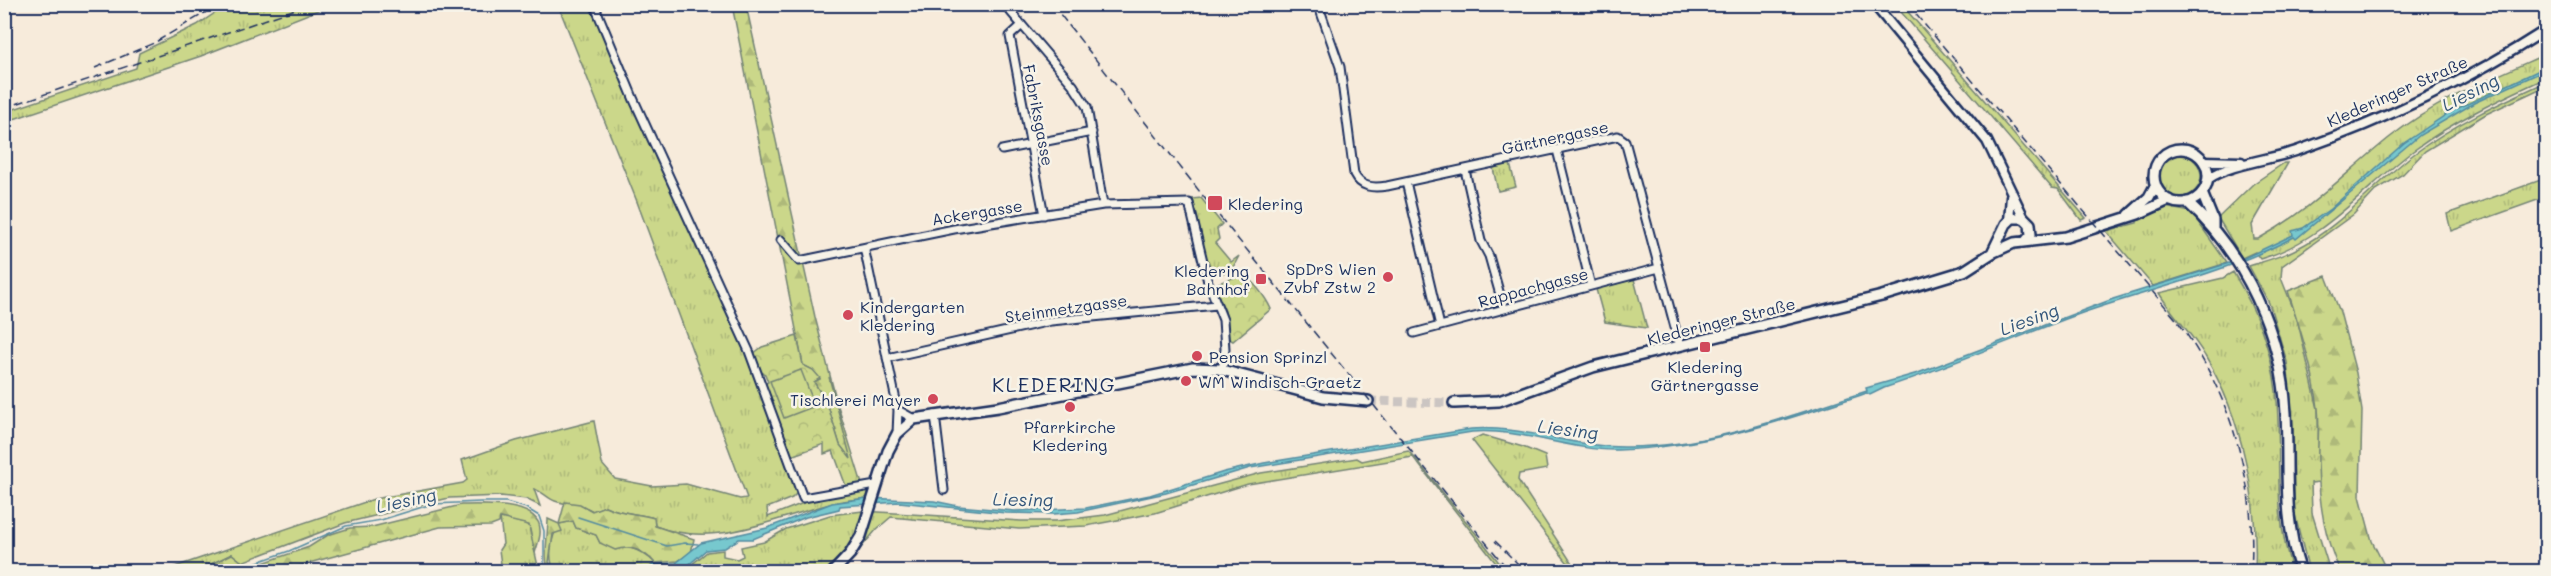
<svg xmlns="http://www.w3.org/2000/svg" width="2551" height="576" font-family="Mali,sans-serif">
<defs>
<pattern id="grass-tufts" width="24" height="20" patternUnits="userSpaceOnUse" patternTransform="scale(1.5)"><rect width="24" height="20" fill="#cbd78a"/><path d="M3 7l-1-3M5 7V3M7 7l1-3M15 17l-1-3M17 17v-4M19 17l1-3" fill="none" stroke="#aeb97a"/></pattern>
<pattern id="forest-firs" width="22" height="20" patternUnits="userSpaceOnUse" patternTransform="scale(1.5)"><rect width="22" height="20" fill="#cbd78a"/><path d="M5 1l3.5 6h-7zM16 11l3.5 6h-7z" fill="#aeb97a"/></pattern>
<pattern id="park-crowns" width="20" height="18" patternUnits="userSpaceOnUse" patternTransform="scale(1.5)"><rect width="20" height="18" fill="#cbd78a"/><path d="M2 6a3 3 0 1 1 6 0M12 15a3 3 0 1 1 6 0" fill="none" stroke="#aeb97a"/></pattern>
</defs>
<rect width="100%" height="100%" fill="#f7ebdb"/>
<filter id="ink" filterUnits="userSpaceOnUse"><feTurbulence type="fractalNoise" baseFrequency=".0167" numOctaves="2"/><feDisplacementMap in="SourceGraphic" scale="12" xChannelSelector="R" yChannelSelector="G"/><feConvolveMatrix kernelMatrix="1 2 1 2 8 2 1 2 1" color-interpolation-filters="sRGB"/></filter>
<g filter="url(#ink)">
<path fill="url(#grass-tufts)" stroke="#738374" stroke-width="1.5" d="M227 5H331L201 56 5 122V112L136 68 139 53 197 25Z
M558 5H594L734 318 798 492 792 498 767 508 768 517 811 500 869 489 867 498C855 500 842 500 830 504 771 519 716 549 655 526L654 518C636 513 621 514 605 506L593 511C578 502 569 506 555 501 547 498 542 491 534 489L540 506 526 499 501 496 449 498 345 523 242 562 232 554 197 571 160 572 374 499 463 483 467 480 462 460 516 441 594 421 602 464 615 479 652 486 686 484 740 499 747 498 636 199Z
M1895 5H1902L2086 218 2081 220 2058 189 2052 188Z
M2546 54V78C2500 99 2455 120 2413 151 2364 188 2322 242 2260 259L2255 252 2242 258 2218 218 2253 184 2284 163H2288L2252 225 2254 239H2258C2311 210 2343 175 2389 138 2435 101 2492 78 2546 54Z
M2546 82V86L2486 114 2425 151 2403 174 2376 190 2354 214 2282 266 2281 278 2297 318 2318 409 2319 482 2311 483 2312 513 2330 571H2309L2294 511 2293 424 2287 362 2269 303 2249 266C2265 261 2281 257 2296 249 2341 227 2374 184 2414 154 2454 124 2500 103 2546 82Z
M2159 176a21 21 0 1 1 42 0a21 21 0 1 1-42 0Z
M1510 164 1516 187 1498 191 1493 168Z
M2546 178V197L2451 231 2447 214Z
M1201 198 1222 224 1217 229 1219 239 1215 243 1231 262 1239 256 1231 271 1212 275 1209 272 1193 199Z
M2165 207 2191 212 2227 263 2153 286 2106 231 2137 223V220Z
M2233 272C2256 309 2271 347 2276 391 2283 452 2271 512 2293 571H2255C2258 499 2243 419 2205 356 2192 333 2172 315 2159 293L2223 278Z
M1634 279 1647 328 1605 322 1596 289Z
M1482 435 1523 447 1545 456 1547 469 1519 474 1518 480 1577 571H1574L1472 440Z
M1408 451 1414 457 1506 571H1502L1413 457 1248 484 1155 513 1086 526 1019 529 891 517 877 529 841 571 659 572 679 570 691 565 707 552 723 550V556L737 559 743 556 741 547 764 542 786 529 830 515 863 511 1021 521H1056L1105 515 1261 473 1357 458 1362 461Z
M500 517 529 525 539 571H502L499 550 503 544Z
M573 521 576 528 596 535 600 543C621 545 640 547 655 563L644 571 555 572C547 557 551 538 559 524Z"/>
<path fill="url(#forest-firs)" stroke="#738374" stroke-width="1.5" d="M732 5H746L815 317 852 461 840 445 828 406 814 382 820 379 813 370 803 365Z
M2326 276 2340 312 2356 373 2362 411 2360 496 2372 541 2387 571H2340C2324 537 2319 502 2318 463 2317 445 2320 426 2318 408 2313 368 2300 329 2288 291Z
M565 502 580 504 592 511 605 506C621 514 637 513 654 518L655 526 694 539 691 553 678 561 655 563C643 550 631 545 615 550L600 543 596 535 576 528 573 521 559 524 562 531 553 534 549 562 555 571H549C543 561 548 533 548 519L559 524Z
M461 505C481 505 540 501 540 530 541 537 537 546 535 553L529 525 500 518 499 523 491 526 440 527 280 571H240L309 547 328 535 350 528 372 527Z
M232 554 242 562 217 571H197Z"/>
<path fill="url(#park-crowns)" stroke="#738374" stroke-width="1.5" d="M1241 275C1252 278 1266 298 1271 309L1233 341 1229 339 1225 311 1213 285Z
M797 336 803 365 813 370 820 378 814 382 828 406 840 445 851 459 829 377 862 484 846 486 833 451 824 454V444L791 456 764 384 768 382 765 374 759 371 753 354 762 347Z"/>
<path fill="#cbd78a" stroke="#738374" stroke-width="1.5" d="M801 370 815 406 784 418 770 381Z"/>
<path fill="#77c8ce" stroke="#528ba1" stroke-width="1.5" d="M2546 67V70L2474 103 2420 135 2296 239 2294 237C2229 272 2155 288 2085 312 2017 336 1952 366 1884 388L1870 395 1867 393C1786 420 1704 448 1618 450 1569 451 1521 428 1472 432L1250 468 1166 493 1078 512 1054 514 1006 513 899 502 840 506 839 509 806 517 753 539H739L725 548 706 550 686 567 655 571 652 565 676 563 701 543 767 528 832 503 867 498 934 501 958 506 1015 511 1086 508 1150 495 1224 472 1264 463 1471 429C1522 425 1572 447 1624 447 1706 448 1790 416 1867 391L1866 388 1918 373 2113 299 2242 259 2293 235 2292 231 2303 228 2330 209 2404 143 2450 112Z"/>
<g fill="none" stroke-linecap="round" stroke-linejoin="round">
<path stroke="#528ba1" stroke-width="1.5" d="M578 517 667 546 685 543 698 544
M229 572 289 551 346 526 381 520 432 504 481 502H506L526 508 539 516 544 531V572"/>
<path stroke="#cbc5c2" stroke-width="9" stroke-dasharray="9 4.5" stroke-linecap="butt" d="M1368 401 1454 403"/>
<defs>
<path id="minor" d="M594 4 634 100 749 351 803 498 876 485
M1004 4 1073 85 1087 107 1103 205
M1318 4 1340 67 1354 174C1361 188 1373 188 1387 186L1618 136 1625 141 1680 346
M1022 25 1010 36 1044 215
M1002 150 1092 132
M1557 150 1591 286
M1465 170 1481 241 1489 256 1504 309
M1406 182 1440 326
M781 240 799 261 954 229 1103 205 1189 203 1208 282 1223 320 1225 349 1222 371
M866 247 865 252 898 410 897 434
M1414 333 1659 268
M887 358 1051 321 1217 305
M898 410 914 419
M935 415 944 490"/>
<path id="tertiary" d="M1874 4 1987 141 2024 218
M2204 161 2241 162
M2208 179C2228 164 2274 159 2299 150 2385 120 2470 79 2546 30
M2009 221 2011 196"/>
<path id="secondary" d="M2154 176a27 27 0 1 1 54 0a27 27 0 1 1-54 0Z
M2202 193 2213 220V228
M2187 202C2245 255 2282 334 2286 413 2289 469 2282 516 2301 572
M2129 215 2149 197 2155 186
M1992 253 2006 224 2012 218H2024L2030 224 2031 235 2026 241
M1454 403 1499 401 1593 367 1882 296 1964 271 1992 253 2014 243 2066 237 2138 214 2169 200
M833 572 850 554 861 536 888 451 897 434 914 419 998 407 1193 368 1218 369 1323 397 1368 401"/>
</defs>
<use href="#minor" stroke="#1b2f5e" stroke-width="11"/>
<use href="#tertiary" stroke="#1b2f5e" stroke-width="13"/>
<use href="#secondary" stroke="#1b2f5e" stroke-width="14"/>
<use href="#minor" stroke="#f7f3e8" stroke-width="7"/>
<use href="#tertiary" stroke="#f7f3e8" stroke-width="8"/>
<use href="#secondary" stroke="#f7f3e8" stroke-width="9"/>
<path stroke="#1b2f5e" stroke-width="1.5" stroke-dasharray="9 4.5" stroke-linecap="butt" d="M1052 4 1211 206 1510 572
M1907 4 2175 318C2230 390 2257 482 2251 572
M95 68 154 43 220 4
M4 108 311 4
M1495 541 1526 572"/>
</g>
</g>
<g fill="#d1495b" stroke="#f7f3e8" stroke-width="2">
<rect x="1207" y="195" width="16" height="16" rx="3"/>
<circle cx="1388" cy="277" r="6"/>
<rect x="1255" y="273" width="12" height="12" rx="3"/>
<circle cx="848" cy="315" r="6"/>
<rect x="1699" y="341" width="12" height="12" rx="3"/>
<circle cx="1197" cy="356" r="6"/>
<circle cx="1186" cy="381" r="6"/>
<circle cx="933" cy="399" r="6"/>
<circle cx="1070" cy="407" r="6"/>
</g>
<g text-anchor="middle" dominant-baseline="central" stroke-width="5" stroke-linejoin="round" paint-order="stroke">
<g font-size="16" fill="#1b2f5e" stroke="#f7f3e8">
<text transform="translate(2397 91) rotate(-24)">Klederinger Straße</text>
<text transform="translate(1039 115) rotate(79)">Fabriksgasse</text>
<text transform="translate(1555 137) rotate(-12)">Gärtnergasse</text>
<text transform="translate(977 212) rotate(-9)">Ackergasse</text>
<text transform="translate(1533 287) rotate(-15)">Rappachgasse</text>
<text transform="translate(1066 308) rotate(-8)">Steinmetzgasse</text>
<text transform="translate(1721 321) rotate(-14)">Klederinger Straße</text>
</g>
<g font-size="16" fill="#1b2f5e" stroke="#f7f3e8" text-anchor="start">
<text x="1228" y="203">Kledering</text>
<text x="1376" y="268" text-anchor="end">SpDrS Wien<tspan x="1376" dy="18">Zvbf Zstw 2</tspan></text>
<text x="1249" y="270" text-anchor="end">Kledering<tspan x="1249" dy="18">Bahnhof</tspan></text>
<text x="860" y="306">Kindergarten<tspan x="860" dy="18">Kledering</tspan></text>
<text x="1209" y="356">Pension Sprinzl</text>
<text x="1705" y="366" text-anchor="middle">Kledering<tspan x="1705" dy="18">Gärtnergasse</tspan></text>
<text x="1198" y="381">WM Windisch-Graetz</text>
<text x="921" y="399" text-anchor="end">Tischlerei Mayer</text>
<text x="1070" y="426" text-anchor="middle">Pfarrkirche<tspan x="1070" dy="18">Kledering</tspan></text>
</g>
<g font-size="18" font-style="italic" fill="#32557a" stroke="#f7f3e8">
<text transform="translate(2470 92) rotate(-27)">Liesing</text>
<text transform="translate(2029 319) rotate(-20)">Liesing</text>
<text transform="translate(1568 429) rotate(7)">Liesing</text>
<text transform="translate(1023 499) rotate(1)">Liesing</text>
<text transform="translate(406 500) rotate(-12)">Liesing</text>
</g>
<g font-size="20" letter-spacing="1.5" fill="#1b2f5e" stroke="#f7f3e8">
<text x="1054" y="384">KLEDERING</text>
</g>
</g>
<rect width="2551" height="576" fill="none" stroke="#f7f3e8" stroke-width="24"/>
<rect x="12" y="12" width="2527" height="552" fill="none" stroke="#1b2f5e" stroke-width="2" filter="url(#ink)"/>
</svg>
